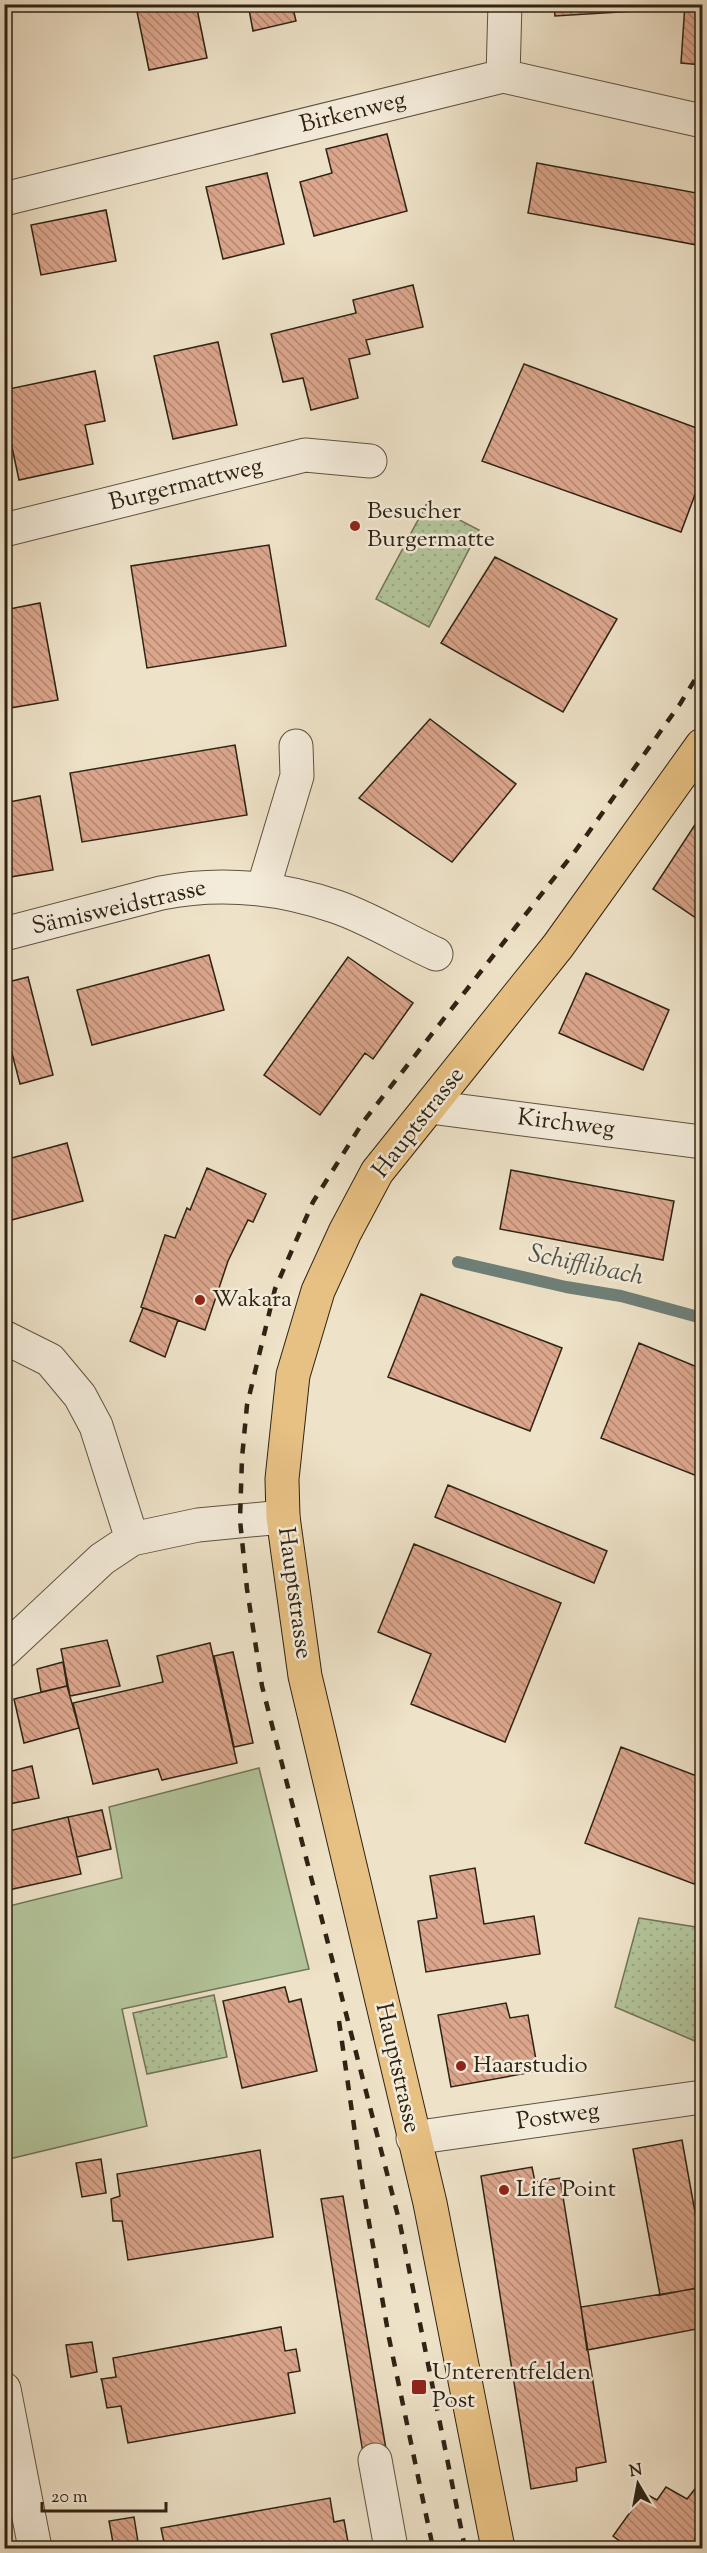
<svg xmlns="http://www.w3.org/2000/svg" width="707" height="2553" font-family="'Sorts Mill Goudy',serif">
<defs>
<pattern id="park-dots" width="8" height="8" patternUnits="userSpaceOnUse" patternTransform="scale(1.5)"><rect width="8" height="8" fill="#b3c49a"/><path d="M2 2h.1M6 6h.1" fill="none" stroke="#9aa884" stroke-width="1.8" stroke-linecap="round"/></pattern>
<pattern id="building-back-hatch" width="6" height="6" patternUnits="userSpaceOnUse" patternTransform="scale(1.5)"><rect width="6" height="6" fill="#dca68d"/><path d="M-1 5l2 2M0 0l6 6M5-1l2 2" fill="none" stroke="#b38772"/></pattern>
</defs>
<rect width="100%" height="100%" fill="#eee2c8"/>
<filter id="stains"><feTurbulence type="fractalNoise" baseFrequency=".00333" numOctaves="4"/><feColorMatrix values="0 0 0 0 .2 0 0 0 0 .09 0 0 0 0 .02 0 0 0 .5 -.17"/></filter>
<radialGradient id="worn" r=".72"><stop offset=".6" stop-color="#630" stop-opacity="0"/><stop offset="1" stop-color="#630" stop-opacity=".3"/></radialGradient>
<path fill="#b3c49a" stroke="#707457" stroke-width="1.5" d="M259 1768 309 1969 122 2009 147 2126 5 2160V1907L122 1878 109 1807Z"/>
<path fill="url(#park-dots)" stroke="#707457" stroke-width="1.5" d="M427 503 479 530 429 627 376 599Z
M639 1918 702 1928V2044L615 2007Z
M214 1995 227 2057 147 2074 133 2013Z"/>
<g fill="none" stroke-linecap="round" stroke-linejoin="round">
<path stroke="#6f7f78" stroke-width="12" d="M458 1262 566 1287 621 1296 702 1318"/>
</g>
<path fill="url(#building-back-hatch)" stroke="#2e2314" stroke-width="1.5" d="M146 4H196L207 58 149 70 136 7Z
M248 4H292L296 21 253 31Z
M554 4H635V11L555 16Z
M685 4H702V65L681 63Z
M387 134 407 211 314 236 300 182 332 173 326 149Z
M537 163 702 194V246L528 213Z
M267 173 284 244 223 259 206 187Z
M106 210 116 261 41 275 31 225Z
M413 285 423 327 366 340 370 354 349 359 358 398 311 410 303 378 283 382 271 334 356 313 353 300Z
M218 342 237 425 173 439 154 356Z
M524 364 702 430V476L681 532 482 461Z
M95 371 105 421 85 425 93 464 19 480 4 410V390Z
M269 545 286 646 147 668 131 566Z
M495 557 617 619 563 712 441 643Z
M40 603 58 700 4 709V610Z
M430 719 516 784 452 862 359 798Z
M235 745 247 815 82 842 70 773Z
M40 796 53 870 4 878V803Z
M702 814V922L653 889Z
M209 955 224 1010 92 1045 77 990Z
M348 957 413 1003 373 1059 365 1053 320 1115 264 1075Z
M586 973 669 1010 643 1070 559 1033Z
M28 977 53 1075 20 1084 4 1023V983Z
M67 1143 83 1201 4 1222V1160Z
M207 1168 266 1194 253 1222 248 1220 228 1261 205 1330 141 1307 165 1235 175 1238 187 1208 190 1210Z
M511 1170 674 1201 663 1260 500 1229Z
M421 1294 562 1348 530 1431 388 1377Z
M143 1308 178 1320 165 1357 130 1341Z
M639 1343 702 1369V1478L601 1438Z
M448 1485 607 1551 594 1583 435 1517Z
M414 1544 561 1603 505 1742 411 1704 431 1654 378 1632Z
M107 1640 120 1686 70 1696 61 1649Z
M210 1643 237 1763 162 1780 158 1769 93 1784 73 1703 163 1682 157 1656Z
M233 1652 253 1743 234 1747 214 1656Z
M63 1662 67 1686 41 1692 37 1669Z
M67 1686 79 1728 24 1743 14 1699Z
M621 1747 702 1778V1887L585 1843Z
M32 1766 39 1798 4 1805V1773Z
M102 1810 111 1849 77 1857 68 1817Z
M68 1817 81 1874 4 1891V1832Z
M475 1868 484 1924 534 1916 540 1954 426 1972 418 1921 437 1918 430 1876Z
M285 1987 289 2002 301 1999 317 2071 242 2088 223 2001Z
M506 2003 510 2018 528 2015 538 2071 451 2087 438 2015Z
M682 2140 702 2251V2287L660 2295 633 2149Z
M260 2150 273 2237 128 2260 122 2221H113L111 2199 120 2196 117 2174Z
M101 2159 106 2193 82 2197 76 2163Z
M532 2167 535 2182 560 2178 606 2462 576 2468 577 2481 531 2489 481 2176Z
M343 2196 387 2455 364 2459 321 2199Z
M699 2288 702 2308V2328L587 2350 581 2307Z
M281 2327 285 2351 296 2349 300 2371 288 2373 295 2413 128 2443 121 2406 107 2408 102 2381 101 2379 116 2377 113 2358Z
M92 2342 97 2372 71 2377 66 2345Z
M702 2480V2548H629L613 2536 644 2493 657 2500 666 2487 687 2499Z
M330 2498 334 2522 344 2520 348 2542 336 2544 337 2548H157L165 2547 161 2528Z
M134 2517 139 2548H114L109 2521Z"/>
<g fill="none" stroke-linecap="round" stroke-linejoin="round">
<defs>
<path id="minor" d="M503 76 505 4
M4 199 503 76 702 121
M4 530 305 455 370 461
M263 889 297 776 296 746
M4 934 161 893C221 881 279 887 337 907 371 919 403 939 436 954
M430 1107 702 1142
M4 1337 50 1360 80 1396 96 1426 132 1539
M4 1651 102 1559 132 1539 198 1525 283 1517
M413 2138 702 2097
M4 2389 35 2548
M375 2460 391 2548"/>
<path id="major" d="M498 2548 430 2203 305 1676 283 1517 282 1479 293 1375 318 1291 345 1232 377 1172 558 946 702 745"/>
</defs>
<use href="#minor" stroke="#5e5341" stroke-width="35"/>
<use href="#major" stroke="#2e2314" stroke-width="35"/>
<use href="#minor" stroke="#f4ecdb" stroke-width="33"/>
<use href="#major" stroke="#e7c184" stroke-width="33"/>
<path stroke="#2e2314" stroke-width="4.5" stroke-dasharray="10 10" stroke-linecap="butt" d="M339 2021 362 2182 389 2338 433 2548
M465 2548 400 2224 262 1686 247 1589 240 1520 242 1458 247 1405 275 1289 313 1202 363 1122 576 850 680 704 702 668"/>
</g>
<g fill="#8f2418" stroke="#f4ecdb" stroke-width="2">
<circle cx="355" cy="526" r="6"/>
<circle cx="200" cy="1300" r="6"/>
<circle cx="461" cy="2066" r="6"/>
<circle cx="504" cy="2190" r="6"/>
<rect x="411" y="2379" width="16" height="16" rx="3"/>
</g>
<g text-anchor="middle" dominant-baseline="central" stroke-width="5" stroke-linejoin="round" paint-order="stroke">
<g font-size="24" fill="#2e2314" stroke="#f4ecdb">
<text transform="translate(353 113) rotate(-14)">Birkenweg</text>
<text transform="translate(186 485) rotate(-14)">Burgermattweg</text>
<text transform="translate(119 908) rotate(-13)">Sämisweidstrasse</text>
<text transform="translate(419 1123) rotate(-52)">Hauptstrasse</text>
<text transform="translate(566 1124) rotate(7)">Kirchweg</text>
<text transform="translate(294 1593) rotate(82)">Hauptstrasse</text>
<text transform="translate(397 2068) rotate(77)">Hauptstrasse</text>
<text transform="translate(558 2117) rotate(-8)">Postweg</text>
</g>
<g font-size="24" fill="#2e2314" stroke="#f4ecdb" text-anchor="start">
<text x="367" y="512">Besucher<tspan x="367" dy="28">Burgermatte</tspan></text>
<text x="212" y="1300">Wakara</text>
<text x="473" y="2066">Haarstudio</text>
<text x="516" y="2190">Life Point</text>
<text x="432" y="2373">Unterentfelden<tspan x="432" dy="28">Post</tspan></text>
</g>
<g font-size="26" font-style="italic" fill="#4e5146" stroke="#f4ecdb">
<text transform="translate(586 1266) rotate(12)">Schifflibach</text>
</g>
</g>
<rect width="707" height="2553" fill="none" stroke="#eee2c8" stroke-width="24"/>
<rect x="6" y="6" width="695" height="2541" fill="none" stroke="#2e2314" stroke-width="3"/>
<rect x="12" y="12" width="683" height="2529" fill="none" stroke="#2e2314" stroke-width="1.5"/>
<g transform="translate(638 2484) rotate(350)" stroke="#f4ecdb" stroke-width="4.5" paint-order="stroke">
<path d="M0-4.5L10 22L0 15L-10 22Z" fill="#2e2314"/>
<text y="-9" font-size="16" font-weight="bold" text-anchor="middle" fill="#2e2314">N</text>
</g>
<path d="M42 2502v9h124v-9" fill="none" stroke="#2e2314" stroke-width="3"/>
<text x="51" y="2502" font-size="18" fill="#2e2314" stroke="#f4ecdb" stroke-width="4.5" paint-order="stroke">20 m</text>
<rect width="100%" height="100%" filter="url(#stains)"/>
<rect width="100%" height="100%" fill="url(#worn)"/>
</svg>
